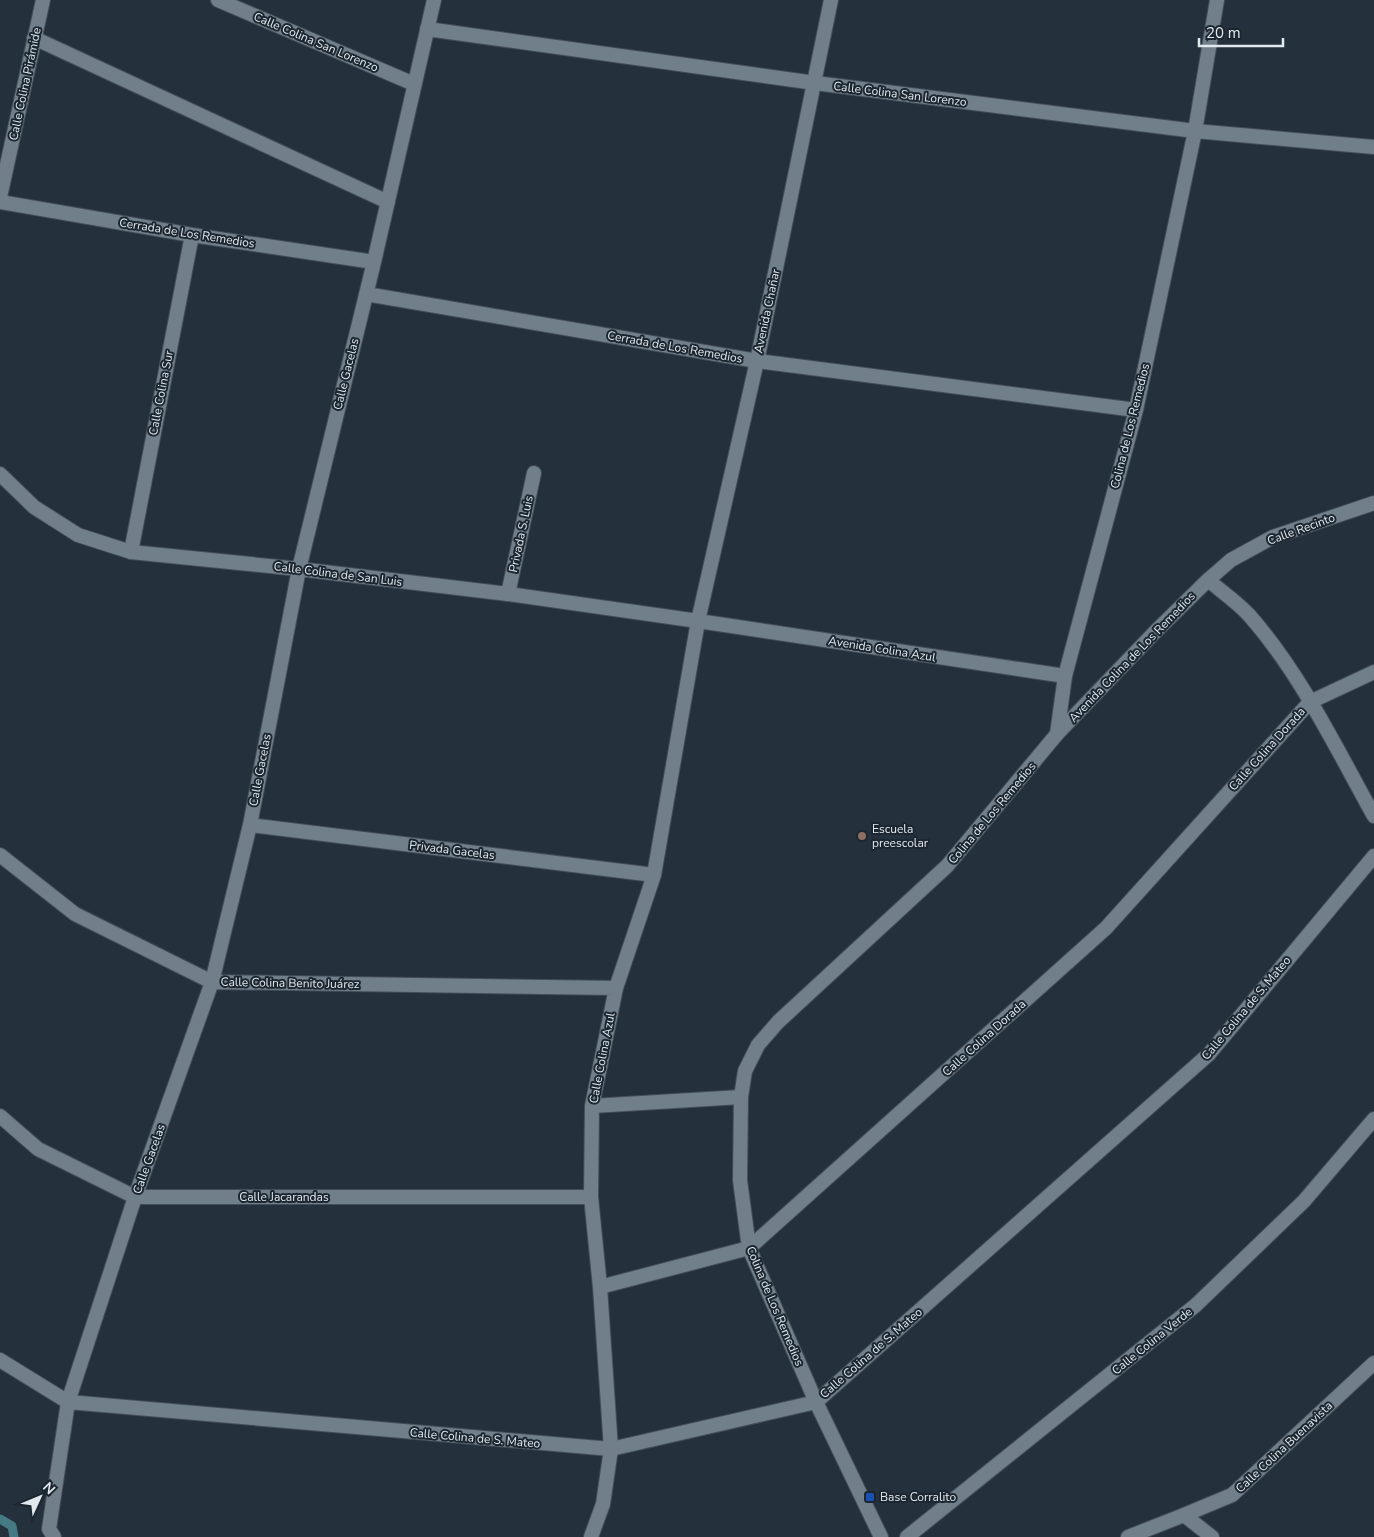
<svg xmlns="http://www.w3.org/2000/svg" width="1374" height="1537" font-family="'Nunito Sans',sans-serif">
<rect width="100%" height="100%" fill="#24303b"/>
<g fill="none" stroke-linecap="round" stroke-linejoin="round">
<path stroke="#457a84" stroke-width="9" d="M0 1519 12 1526 14 1537"/>
<defs>
<path id="minor" d="M218 0 414 84
M427 29 815 83 1195 131 1374 147
M34 38 388 202
M0 197 43 0
M0 202 192 235 374 262
M366 294 757 361 1136 410
M131 552 192 235
M1208 580C1221 591 1237 602 1249 615 1301 674 1336 748 1374 816
M508 594 534 473
M1065 676 1136 410 1195 131 1217 0
M1057 734 1155 632 1208 580 1231 560 1273 537 1374 503
M250 825 654 875
M0 855 75 914 212 982 616 988
M592 1106 741 1097
M0 1116 38 1149 135 1197H591
M600 1287 749 1248 1106 928 1310 702 1374 672
M0 1360 68 1402 611 1449 816 1402 1209 1054 1374 856
M1184 1515 1232 1495 1374 1363
M54 1537 49 1529 68 1402 135 1197 212 982 250 825 299 569 374 262 434 0
M591 1537 603 1504 611 1449 600 1287 591 1197 592 1106 616 988 654 875 698 621
M907 1537 1196 1305 1304 1201 1374 1119"/>
<path id="tertiary" d="M0 474 34 507 78 535 131 552 299 569 508 594 698 621 1065 676 1057 734 947 866 778 1022 758 1045 745 1071 741 1097 740 1180 749 1248 816 1402 881 1537
M698 621 757 361 831 0
M1128 1537 1184 1515 1212 1537"/>
</defs>
<use href="#minor" stroke="#444e57" stroke-width="16"/>
<use href="#tertiary" stroke="#444e57" stroke-width="16"/>
<use href="#minor" stroke="#717f8b" stroke-width="14"/>
<use href="#tertiary" stroke="#717f8b" stroke-width="14"/>
</g>
<circle fill="#8d6e63" stroke="#1b2630" stroke-width="2" cx="862" cy="836" r="5"/>
<rect fill="#1a4fb4" stroke="#1b2630" stroke-width="2" x="865" y="1492" width="10" height="10" rx="2.5"/>
<g text-anchor="middle" dominant-baseline="central" stroke-width="4" stroke-linejoin="round" paint-order="stroke">
<g font-size="12" fill="#e1e9ef" stroke="#1b2630">
<text transform="translate(316 42) rotate(23)">Calle Colina San Lorenzo</text>
<text transform="translate(25 84) rotate(-78)">Calle Colina Pirámide</text>
<text transform="translate(900 94) rotate(7)">Calle Colina San Lorenzo</text>
<text transform="translate(187 233) rotate(9)">Cerrada de Los Remedios</text>
<text transform="translate(767 311) rotate(-78)">Avenida Chañar</text>
<text transform="translate(675 347) rotate(10)">Cerrada de Los Remedios</text>
<text transform="translate(346 374) rotate(-76)">Calle Gacelas</text>
<text transform="translate(161 393) rotate(-79)">Calle Colina Sur</text>
<text transform="translate(1130 426) rotate(-76)">Colina de Los Remedios</text>
<text transform="translate(1301 529) rotate(-20)">Calle Recinto</text>
<text transform="translate(521 534) rotate(-78)">Privada S. Luis</text>
<text transform="translate(338 574) rotate(7)">Calle Colina de San Luis</text>
<text transform="translate(882 649) rotate(9)">Avenida Colina Azul</text>
<text transform="translate(1132 657) rotate(-46)">Avenida Colina de Los Remedios</text>
<text transform="translate(1267 749) rotate(-48)">Calle Colina Dorada</text>
<text transform="translate(260 770) rotate(-79)">Calle Gacelas</text>
<text transform="translate(992 813) rotate(-50)">Colina de Los Remedios</text>
<text transform="translate(452 850) rotate(7)">Privada Gacelas</text>
<text transform="translate(290 983) rotate(1)">Calle Colina Benito Juárez</text>
<text transform="translate(1246 1008) rotate(-50)">Calle Colina de S. Mateo</text>
<text transform="translate(984 1038) rotate(-42)">Calle Colina Dorada</text>
<text transform="translate(602 1058) rotate(-79)">Calle Colina Azul</text>
<text transform="translate(149 1159) rotate(-70)">Calle Gacelas</text>
<text x="284" y="1197">Calle Jacarandas</text>
<text transform="translate(775 1306) rotate(67)">Colina de Los Remedios</text>
<text transform="translate(1152 1341) rotate(-39)">Calle Colina Verde</text>
<text transform="translate(871 1353) rotate(-41)">Calle Colina de S. Mateo</text>
<text transform="translate(475 1438) rotate(5)">Calle Colina de S. Mateo</text>
<text transform="translate(1284 1447) rotate(-43)">Calle Colina Buenavista</text>
</g>
<g font-size="12" fill="#e1e9ef" stroke="#1b2630" text-anchor="start">
<text x="872" y="829">Escuela<tspan x="872" dy="14">preescolar</tspan></text>
<text x="880" y="1497">Base Corralito</text>
</g>
</g>
<g transform="translate(40 1497) rotate(46)" stroke="#1b2630" stroke-width="4" paint-order="stroke">
<path d="M0-4L9 19L0 12L-9 19Z" fill="#e1e9ef"/>
<text y="-8" font-size="14" font-weight="bold" text-anchor="middle" fill="#e1e9ef">N</text>
</g>
<path d="M1199 38v8h84v-8" fill="none" stroke="#e1e9ef" stroke-width="2.5"/>
<text x="1206" y="38" font-size="15" fill="#e1e9ef" stroke="#1b2630" stroke-width="4" paint-order="stroke">20 m</text>
</svg>
